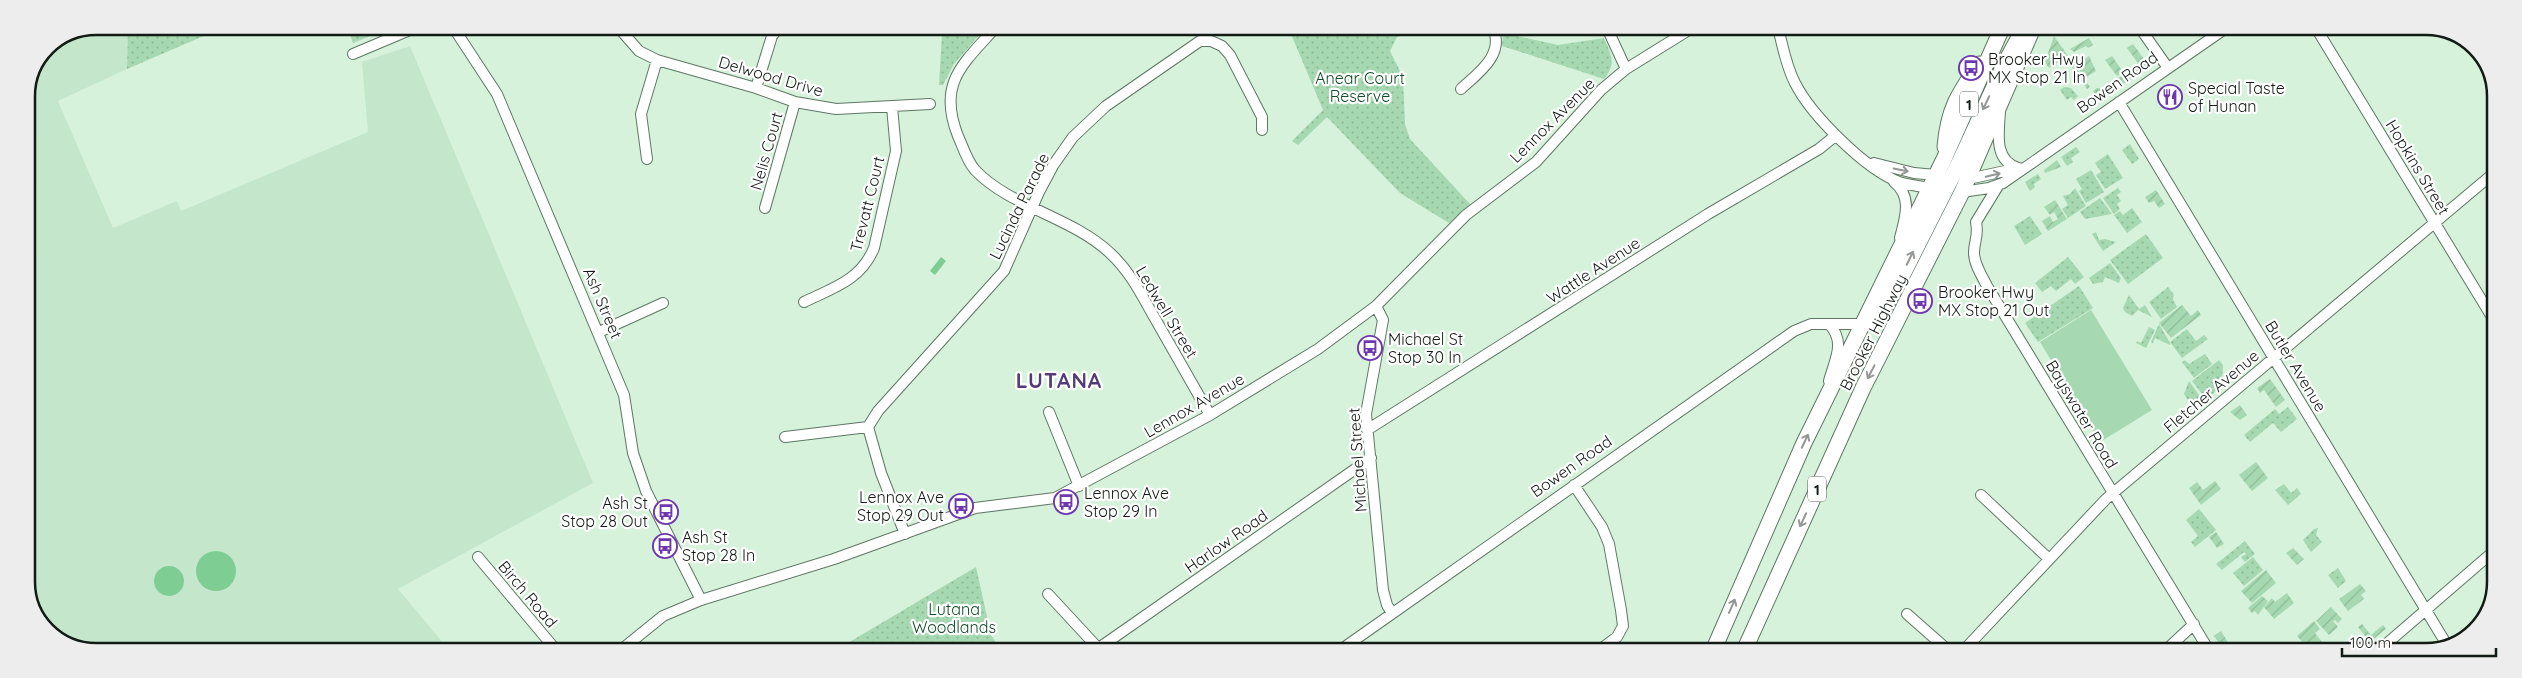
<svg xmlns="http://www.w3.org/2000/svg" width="2522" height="678" font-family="Quicksand,sans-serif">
<defs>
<pattern id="grass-dots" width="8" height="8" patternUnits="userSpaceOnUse" patternTransform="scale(1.25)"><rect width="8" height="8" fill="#a6d9b1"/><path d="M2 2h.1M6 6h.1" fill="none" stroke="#8eba97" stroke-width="1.8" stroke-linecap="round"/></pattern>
<pattern id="garden-furrows" width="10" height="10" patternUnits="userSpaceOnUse" patternTransform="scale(1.25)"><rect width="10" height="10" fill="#a6d9b1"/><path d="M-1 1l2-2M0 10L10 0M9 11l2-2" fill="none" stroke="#8eba97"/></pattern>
</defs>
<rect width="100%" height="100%" fill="#d6f2db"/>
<path fill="#c4e6cb" d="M96 26H128L127 69 58 101 113 228 177 201 181 211 368 132 362 62 410 46 593 483 398 589 449 650 78 649 43 628 26 587V96L47 46Z"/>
<path fill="url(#grass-dots)" d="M128 26H227L127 69Z
M347 26 393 27 353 43Z
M940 27H986L954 64 943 85H939L942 33Z
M1288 27 1438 28 1397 37 1390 51 1403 77 1405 124 1410 139 1470 204 1449 223 1400 193 1327 117 1298 145 1292 141 1323 110Z
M1503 33 1558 45 1604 38C1611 55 1617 63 1604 79L1502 46Z
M2064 87 2071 88 2078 96 2074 100 2071 97 2067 100 2060 90Z
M2130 144 2139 159 2132 164 2122 150Z
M2076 147 2080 152 2071 158 2073 162 2067 166 2061 157Z
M2108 154 2123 178 2105 189 2096 175 2101 172 2095 163Z
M2091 170 2104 192 2086 203 2079 191 2082 189 2076 179Z
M2038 174 2041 179 2034 184 2035 187 2030 191 2025 182Z
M2075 188 2086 206 2068 218 2062 209 2068 205 2063 196 2070 194Z
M2118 188 2121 192 2117 195 2121 201 2117 204 2120 209 2114 214 2103 198Z
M2100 198 2112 214 2085 219 2080 212Z
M2132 208 2142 222 2127 233 2114 215 2120 211 2123 215Z
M2030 216 2042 234 2025 245 2014 226Z
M2096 232 2099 240 2105 239 2116 242 2103 251 2092 234Z
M2146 234 2163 258 2128 284 2110 260Z
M2068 257 2084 277 2075 284 2071 279 2056 291 2051 286 2042 292 2035 283Z
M2110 263 2121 278 2119 283 2105 277 2103 282 2093 284 2089 278Z
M2079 286 2093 308 2038 342 2025 323Z
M2168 287 2174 295 2173 299 2177 307 2161 319 2149 302Z
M2129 295 2139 309 2145 305 2152 317 2138 310 2132 316 2125 312 2123 308Z
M2159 324 2170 343V345L2155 338 2153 343 2151 342Z
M2149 327 2155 330 2146 348 2136 343 2137 341 2141 343Z
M2187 329 2196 341 2204 335 2208 339 2182 358 2170 342Z
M2205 354 2212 364 2194 378 2182 362 2185 360 2189 364Z
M2219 360 2223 365 2222 380 2218 383 2221 387 2206 399 2192 381Z
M2189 381 2199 395V402L2181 415 2180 412 2191 405 2184 394Z
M2288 407 2297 419 2281 432 2273 423 2250 442 2244 435 2275 409 2279 414Z
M2284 484 2291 493 2297 488 2301 494 2288 505 2275 490Z
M2199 509 2216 530 2195 547 2191 542 2198 536 2186 520Z
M2318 528 2316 535 2322 542 2311 552 2303 540 2314 529Z
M2245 541 2255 554 2245 562 2241 557 2246 554 2244 552 2222 570 2216 564Z
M2253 557 2263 570 2244 586 2233 573Z
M976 567 991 635 1001 650H836Z
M2338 568 2346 581 2338 588 2328 575Z"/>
<path fill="url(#garden-furrows)" d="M2054 36 2090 87 2087 89 2063 54 2056 58 2058 62 2049 68 2045 62Z
M2089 38 2093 45 2088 48 2086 46 2074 52 2070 49Z
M2133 44 2149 66 2123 84 2118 78 2124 74 2126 76 2140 66 2127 48Z
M2089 56 2096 71 2085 78 2076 65Z
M2112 56 2123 72 2117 76 2105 60Z
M2097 88 2113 92 2100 101 2093 91Z
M2057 160 2061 167 2045 173 2044 170Z
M2156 190 2165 204 2159 208 2154 201 2149 203 2145 197Z
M2055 200 2067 219 2048 231 2042 221 2050 216 2053 222 2058 219 2054 212 2050 215 2044 207Z
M2182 305 2191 316 2198 310 2201 315 2171 338 2159 323Z
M2270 379 2285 400 2276 407 2264 390 2260 393 2257 388Z
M2240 405 2247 415 2240 420 2230 412Z
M2256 462 2268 478 2252 491 2239 475Z
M2215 481 2221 489 2201 505 2189 488 2197 482 2203 490Z
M2216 532 2224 544 2217 548 2209 537Z
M2293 548 2304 559 2297 565 2286 553Z
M2266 570 2276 583 2252 603 2241 591Z
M2360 584 2366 591 2361 595 2364 599 2348 611 2339 599Z
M2287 593 2294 603 2274 619 2264 607 2272 598 2275 602Z
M2262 596 2268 601 2258 615 2255 611 2252 613 2248 608Z
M2331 607 2342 619 2338 623 2335 620 2333 621 2338 627 2329 635 2316 621Z
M2314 621 2320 629 2315 633 2322 642 2316 647 2318 649 2311 652 2297 636Z
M2362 624 2371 635 2383 625 2386 629 2370 642 2358 627Z
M2221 631 2232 649 2225 652 2214 636Z"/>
<path fill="#a6d9b1" d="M2091 310 2152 410 2100 442 2040 342Z"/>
<path fill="#7ece93" d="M941 257 946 261 935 275 930 271Z
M196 571a20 20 0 1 1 40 0a20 20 0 1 1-40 0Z
M154 581a15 15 0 1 1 30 0a15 15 0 1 1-30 0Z"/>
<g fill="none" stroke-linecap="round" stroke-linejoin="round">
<defs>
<path id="minor" d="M453 27 497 94 624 395 633 453 646 491 701 600
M618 27 639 51 657 60 756 88 795 102 836 109 930 104
M996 27C963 64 937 83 958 136 963 147 967 161 975 170 1010 207 1072 217 1110 253 1131 272 1143 298 1157 322 1175 353 1192 384 1210 415
M1607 28 1626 69
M1778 28C1783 47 1786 66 1795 83 1811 115 1865 169 1899 182 1909 185 1919 186 1929 188
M2140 28 2168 68
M2316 28 2495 322
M353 54 417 27
M756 88 772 36 779 27
M1461 89C1478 73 1505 55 1493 28
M2119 102 2447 645
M2000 111C1999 132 1993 160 2018 168
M647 159 641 114 657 60
M1874 163 1914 173 1936 175
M1968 179 2019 168
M1894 182C1913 197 1905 218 1900 238
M1998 186 1976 222C1979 237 1974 240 1974 253 1974 264 1982 276 1987 286L2210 652
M1962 192 1989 188 2003 183 2226 28
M765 208 795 102
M804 302C833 288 861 280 874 248L896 151 892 107
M1376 306 1383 320 1366 414 1383 590 1387 605 1392 613
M1829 324C1846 342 1835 359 1829 381
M599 332 663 303
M1049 412 1079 486
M1367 430 1708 214 1819 149 1835 136
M785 437 868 427
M1574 485 1602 527 1609 544 1621 610 1623 626 1617 637 1598 651
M1981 495 2049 559
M905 534 881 473 868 427 878 411 1004 271 1039 192 1054 164 1073 137 1106 106 1200 41H1211L1222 46 1230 55 1262 117V130
M478 557 556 650
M1048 594 1098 648
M1907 614 1949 651
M621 650 663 616 701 600 834 559 975 508 1055 498 1210 415 1318 349 1376 306 1466 215 1536 162 1601 90 1626 69 1692 28
M1096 650 1371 458
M1339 651 1794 331 1811 324H1863
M1963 651 2106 499 2495 172
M2165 651 2194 624
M2377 652 2494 551"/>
<path id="highway" d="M1945 147C1948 109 1958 95 1979 64
M1865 323 1878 317 1897 286 1960 161 2005 63 2024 28
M1713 651 1804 443 1944 159 2002 28
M1744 651 1863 388 1962 192 2033 28"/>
</defs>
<use href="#minor" stroke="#5e7763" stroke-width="12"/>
<use href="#highway" stroke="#5e7763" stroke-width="17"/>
<use href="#minor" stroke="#fff" stroke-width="10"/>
<use href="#highway" stroke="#fff" stroke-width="15"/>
</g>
<defs><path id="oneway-shaft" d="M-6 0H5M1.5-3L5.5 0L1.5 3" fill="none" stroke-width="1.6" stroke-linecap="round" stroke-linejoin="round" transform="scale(1.25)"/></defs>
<g stroke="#949895">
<use href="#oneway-shaft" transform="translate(1986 103) rotate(115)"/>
<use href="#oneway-shaft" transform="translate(1901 170) rotate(12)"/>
<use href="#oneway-shaft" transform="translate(1993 175) rotate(-14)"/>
<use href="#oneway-shaft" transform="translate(1910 258) rotate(-64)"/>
<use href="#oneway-shaft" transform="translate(1871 372) rotate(118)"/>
<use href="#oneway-shaft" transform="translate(1805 441) rotate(-65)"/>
<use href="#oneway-shaft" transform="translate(1803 520) rotate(115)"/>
<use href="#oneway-shaft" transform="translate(1732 606) rotate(-66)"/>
</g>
<defs>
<symbol id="bus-ring" viewBox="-11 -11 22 22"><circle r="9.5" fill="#fff" stroke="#6e37ad" stroke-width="1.5"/><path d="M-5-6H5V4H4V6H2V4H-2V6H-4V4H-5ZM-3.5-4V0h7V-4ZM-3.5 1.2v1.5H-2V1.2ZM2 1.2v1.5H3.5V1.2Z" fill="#6e37ad"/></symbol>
<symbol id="restaurant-ring" viewBox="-11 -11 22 22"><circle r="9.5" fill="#fff" stroke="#6e37ad" stroke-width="1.5"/><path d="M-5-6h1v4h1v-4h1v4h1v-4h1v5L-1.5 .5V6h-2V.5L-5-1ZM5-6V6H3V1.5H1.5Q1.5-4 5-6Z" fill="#6e37ad"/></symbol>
</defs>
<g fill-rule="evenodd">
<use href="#bus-ring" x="1957" y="54" width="28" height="28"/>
<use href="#restaurant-ring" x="2156" y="83" width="28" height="28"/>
<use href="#bus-ring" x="1906" y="287" width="28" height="28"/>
<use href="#bus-ring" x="1356" y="334" width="28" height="28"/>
<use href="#bus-ring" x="1052" y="488" width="28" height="28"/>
<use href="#bus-ring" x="947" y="492" width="28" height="28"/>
<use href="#bus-ring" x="652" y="498" width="28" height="28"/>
<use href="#bus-ring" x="651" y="532" width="28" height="28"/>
</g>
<g text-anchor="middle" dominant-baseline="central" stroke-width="4.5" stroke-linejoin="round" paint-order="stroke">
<g fill="#fff" stroke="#595f5a" stroke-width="1">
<rect x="1960" y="91.5" width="18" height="25" rx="4"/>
<rect x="1808" y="476.5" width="18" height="25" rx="4"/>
</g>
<g font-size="15" font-weight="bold" fill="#121b14">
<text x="1969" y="104">1</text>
<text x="1817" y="489">1</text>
</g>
<g font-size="16" fill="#121b14" stroke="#fff" text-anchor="start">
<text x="1988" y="59">Brooker Hwy<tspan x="1988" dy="18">MX Stop 21 In</tspan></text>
<text x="2188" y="88">Special Taste<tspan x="2188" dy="18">of Hunan</tspan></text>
<text x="1938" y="292">Brooker Hwy<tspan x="1938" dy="18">MX Stop 21 Out</tspan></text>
<text x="1388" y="339">Michael St<tspan x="1388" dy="18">Stop 30 In</tspan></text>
<text x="1084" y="493">Lennox Ave<tspan x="1084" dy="18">Stop 29 In</tspan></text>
<text x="944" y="497" text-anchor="end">Lennox Ave<tspan x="944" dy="18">Stop 29 Out</tspan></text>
<text x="648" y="503" text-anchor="end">Ash St<tspan x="648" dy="18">Stop 28 Out</tspan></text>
<text x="682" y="537">Ash St<tspan x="682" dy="18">Stop 28 In</tspan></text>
</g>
<g font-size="16" fill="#121b14" stroke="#fff">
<text transform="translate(771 76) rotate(16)">Delwood Drive</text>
<text transform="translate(2117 82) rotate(-35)">Bowen Road</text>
<text transform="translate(1552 120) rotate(-45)">Lennox Avenue</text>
<text transform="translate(766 151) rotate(-74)">Nelis Court</text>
<text transform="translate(2418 167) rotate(59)">Hopkins Street</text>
<text transform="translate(867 204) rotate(-76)">Trevatt Court</text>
<text transform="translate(1019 206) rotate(-64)">Lucinda Parade</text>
<text transform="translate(1593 270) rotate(-33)">Wattle Avenue</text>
<text transform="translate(603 303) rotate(67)">Ash Street</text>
<text transform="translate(1167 312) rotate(59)">Ledwell Street</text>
<text transform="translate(1873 332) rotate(-63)">Brooker Highway</text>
<text transform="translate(2296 366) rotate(59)">Butler Avenue</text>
<text transform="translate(2211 391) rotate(-40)">Fletcher Avenue</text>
<text transform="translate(1194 405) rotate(-30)">Lennox Avenue</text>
<text transform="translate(2082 414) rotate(59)">Bayswater Road</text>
<text transform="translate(1357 460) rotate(-94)">Michael Street</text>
<text transform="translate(1571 466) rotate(-35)">Bowen Road</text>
<text transform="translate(1226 541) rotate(-35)">Harlow Road</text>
<text transform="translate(528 594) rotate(50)">Birch Road</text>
</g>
<g font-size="16" fill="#104c26" stroke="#fff">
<text x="1360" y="78">Anear Court<tspan x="1360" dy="18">Reserve</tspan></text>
<text x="954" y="609">Lutana<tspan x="954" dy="18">Woodlands</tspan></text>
</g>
<g font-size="21" font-weight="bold" letter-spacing="1" fill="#543b77" stroke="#fff">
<text x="1059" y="380">LUTANA</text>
</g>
</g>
<path d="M0 0H2522V678H0ZM96 35H2426A61 61 0 0 1 2487 96V582A61 61 0 0 1 2426 643H96A61 61 0 0 1 35 582V96A61 61 0 0 1 96 35Z" fill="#ecedec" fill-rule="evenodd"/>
<path fill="none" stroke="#121b14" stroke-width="2.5" d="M96 35H2426A61 61 0 0 1 2487 96V582A61 61 0 0 1 2426 643H96A61 61 0 0 1 35 582V96A61 61 0 0 1 96 35Z"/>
<path d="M2342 648v8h154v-8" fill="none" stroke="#121b14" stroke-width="2.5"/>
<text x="2350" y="648" font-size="15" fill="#121b14" stroke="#ffffff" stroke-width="4" paint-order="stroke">100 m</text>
</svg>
